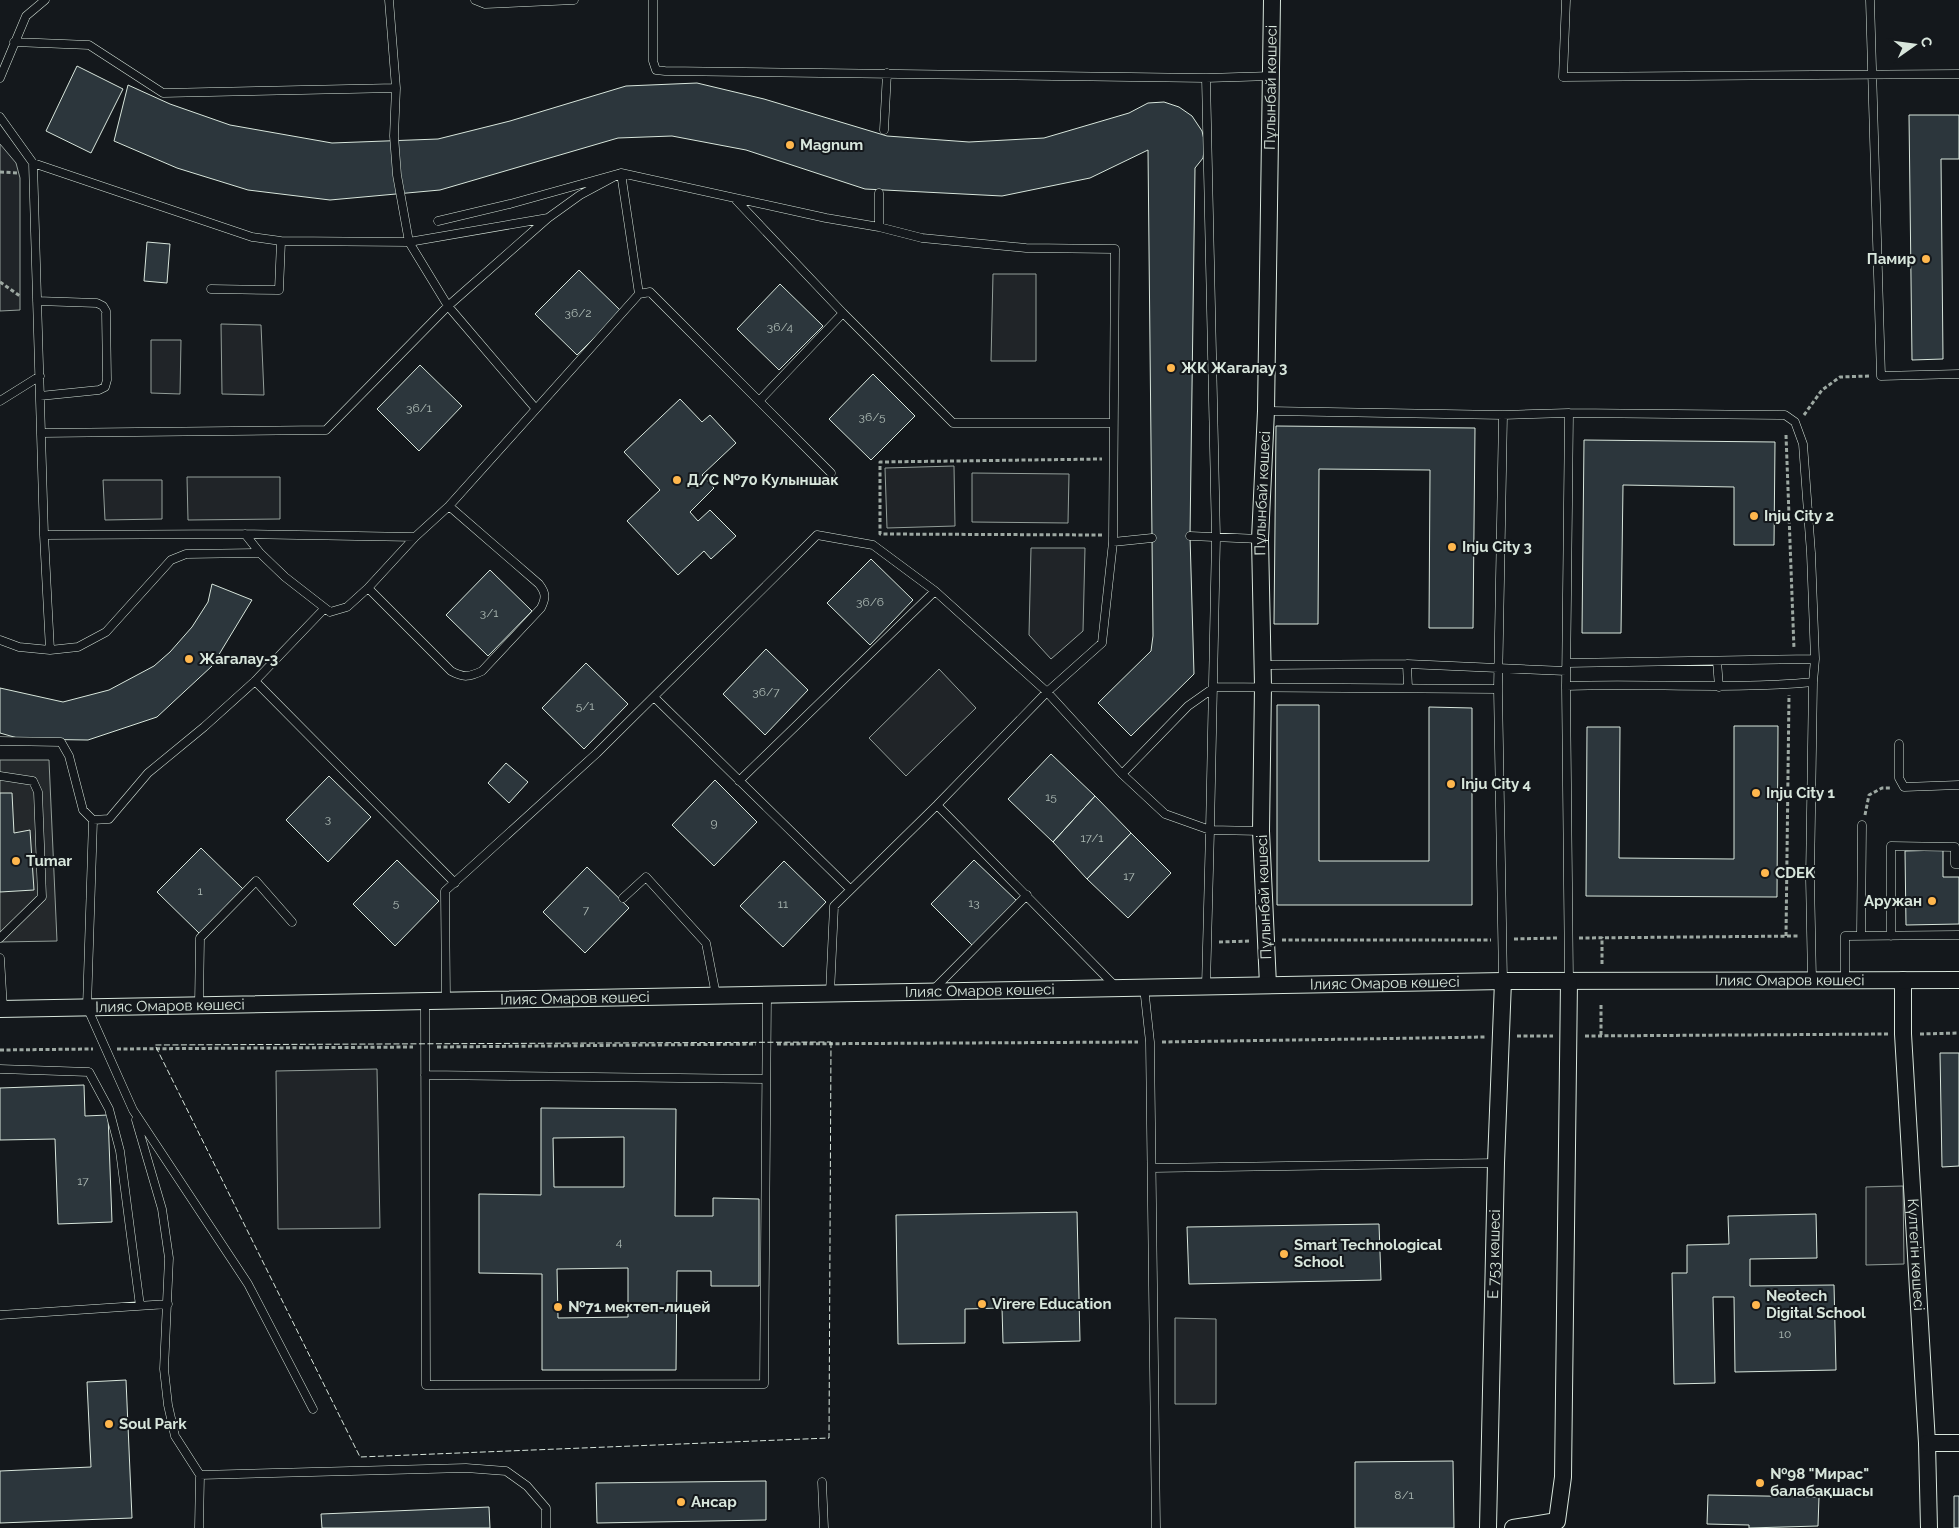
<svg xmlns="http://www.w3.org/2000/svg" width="1959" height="1528" font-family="Raleway,sans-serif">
<rect width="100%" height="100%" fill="#14181c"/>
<path fill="#202428" stroke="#939e99" d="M0 144 16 163 20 178V310L0 311Z
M993 274H1036V361H991Z
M221 324 261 325 264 395 222 394Z
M151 340H181L180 394 151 393Z
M954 466 955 526 887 528 885 468Z
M972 473 1069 474 1068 523 972 522Z
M187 477H280V519L188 520Z
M103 480H162V519L105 520Z
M1031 548H1085L1083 631 1051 659 1029 635Z
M939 669 976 708 906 776 869 738Z
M377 1069 380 1228 278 1229 276 1071Z
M1903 1186 1904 1264 1866 1265V1187Z
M1175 1318 1216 1319V1404H1175Z"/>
<path fill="#24282b" stroke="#939e99" d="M0 760H49L57 941 0 942Z"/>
<path fill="#2c363c" stroke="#d8e6dc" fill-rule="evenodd" d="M77 66 123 89 91 153 46 131Z
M697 83 764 99 887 136 969 142 1044 138 1129 113 1148 103 1164 102 1179 107 1192 116 1202 131 1205 144 1203 158 1195 168 1190 536 1194 674 1131 736 1098 703 1151 651 1153 636 1148 150 1090 178 1002 196 865 189 746 150 672 136 618 138 440 190 330 200 248 190 177 168 114 141 128 85 170 104 230 125 332 143 438 139 510 121 626 86Z
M1909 115H1959V159H1941L1943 359 1912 360Z
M147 242 170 244 167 283 144 281Z
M579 270 621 311 577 355 535 314Z
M780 284 823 326 779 370 737 329Z
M420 365 462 406 419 451 377 409Z
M873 374 915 416 871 460 829 419Z
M680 399 702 422 710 415 736 443 702 475 714 488 690 512 698 521 710 510 736 536 711 559 704 551 678 575 627 521 660 490 624 452Z
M1276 426 1475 428 1473 628H1429L1430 470 1319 469 1318 624H1274Z
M1584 440 1775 442 1774 545H1734V487L1623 485 1621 633H1582Z
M871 559 913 600 870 645 827 603Z
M490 570 532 611 488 656 446 615Z
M212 584 252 600 212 666 157 717 88 740 21 739 0 733V688L63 702 109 690 154 666 170 652 192 627 208 602Z
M766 649 808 690 765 735 723 694Z
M586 663 628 704 584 749 542 708Z
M1277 705H1319V861H1429V707L1472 708V905H1277Z
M1734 726H1778L1777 897 1586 896 1587 727H1620L1619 858 1734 859Z
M1051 754 1095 796 1053 842 1008 799Z
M506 763 528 782 509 803 488 783Z
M329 776 371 817 328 862 286 820Z
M715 780 757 822 714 866 672 825Z
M0 793H12L14 833 30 830 34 890 0 892Z
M1095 796 1131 833 1087 879 1053 842Z
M1131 833 1171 873 1128 918 1087 879Z
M201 848 243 889 200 934 157 892Z
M1943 850V877H1959V924L1906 925 1905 851Z
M397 860 439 901 395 946 353 904Z
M974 860 1017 901 973 946 931 904Z
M784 861 826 902 783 947 740 906Z
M587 867 629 908 585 953 543 912Z
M1940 1053H1959V1166L1942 1167Z
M84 1085 85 1116 108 1115 112 1222 58 1224 55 1139 0 1140V1088Z
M541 1108 676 1109 675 1216H713V1198L759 1199V1286H711V1271H677L676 1370H542V1274L479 1273V1194L541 1195ZM624 1137V1187H554L553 1138ZM628 1268V1317L558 1318 557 1269Z
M1077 1212 1080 1341 1003 1343 1002 1308 965 1309V1343L898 1344 896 1215Z
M1816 1214 1817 1258 1750 1259V1286L1834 1285 1836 1370 1735 1372 1734 1297H1713L1715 1383 1674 1384 1672 1273H1687V1245L1729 1244 1728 1216Z
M1379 1224 1381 1280 1189 1284 1187 1227Z
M126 1380 132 1518 0 1523V1471L91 1467 87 1382Z
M1453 1461 1454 1528H1355V1462Z
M766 1481V1520L597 1523 596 1483Z
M1708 1495 1819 1497 1818 1526 1749 1528V1525L1707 1524Z
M1954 1496H1959V1528H1954Z
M489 1507 490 1528H322L321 1514Z"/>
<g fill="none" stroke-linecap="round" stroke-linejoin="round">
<defs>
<path id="service" d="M389 0 396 88 394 136 397 175 409 242 548 218 580 195 621 173 510 204 438 221
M475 0 485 4 574 0
M653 0V61L656 70 665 71 1206 78 1216 538 1210 830 1261 831
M1566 0 1563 77 1959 74
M1870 0 1881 376 1959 374
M14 42 89 45 163 93 396 88
M0 78 26 16 45 0
M1206 78 1272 76
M0 117 33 163
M884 130 887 73
M879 193V227
M736 200 843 313 953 423H1112
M211 289 279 290 281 241
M639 294 621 173 826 218 879 227 922 238 1026 248 1115 249 1113 542 1102 643 1047 692 937 805 834 906 830 993
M37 301 97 303 103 306 106 311 107 380 105 387 99 390 40 396
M0 401 40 376
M759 401 843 313
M536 409 448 306 409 242 281 241 252 237 33 163 44 535 245 534 415 537 449 506 639 294 650 292 831 473
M1266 411 1503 415 1569 413 1785 415 1795 422 1803 444 1811 553 1815 659 1813 682 1810 878 1812 980
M41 433 326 430 448 306 548 218
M245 534 260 553
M44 535 50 650 78 647 106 632 171 560 186 554 260 553 285 577 330 612 347 607 368 588
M1190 536 1260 539
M415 537 368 588 451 671C464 678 469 677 482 671L541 608C546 598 546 593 539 584L449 506
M1113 542 1152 538
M0 640 19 647 50 650
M1717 661 1719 687
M1567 663 1815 659
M1407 664 1408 688
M1263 665 1407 664 1566 671
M255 681 455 883
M1566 686C1648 683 1731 690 1813 682
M654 697 850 889
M0 741 61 742 69 756 83 810 93 820 109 819 148 773 204 727 255 681 324 609
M1899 744V778L1904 787 1959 785
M1122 774 1188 706 1215 687 1498 689
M0 776 33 781 38 792 42 897 0 938
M739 781 935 591 1047 692 1122 774 1165 814 1210 830 1206 986
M937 805 1116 987
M93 820 87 1007 133 1110 248 1284 313 1409
M623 898 646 877 706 943 716 995
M1861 935 1862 825
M1891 936V846L1955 847V864H1959
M0 958 3 1009
M1845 980V936L1959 935
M1503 981 1498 689 1503 415
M1569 981 1566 686 1569 413
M1144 987 1150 1042 1156 1528
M933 990 1027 895
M446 1000 445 891 597 753 817 535 873 545 935 591
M425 1001 426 1385 764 1384 767 994
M199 1005 200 938 256 881 292 922
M0 1069 89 1072 109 1109 120 1151 140 1306
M425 1075 766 1079
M136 1120 162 1209 169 1258 164 1369 168 1405 175 1436 200 1475
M1152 1168 1496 1163
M0 1315 168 1304
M822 1482 824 1528
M199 1528 200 1475 466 1468 506 1471 527 1486 546 1508V1528"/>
<g id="minor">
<path id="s1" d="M1903 980V1034L1927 1443 1929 1528"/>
<path id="s2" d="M1268 985 1261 831 1263 686 1260 539 1266 411 1272 0"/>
<path id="s3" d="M0 1009 1503 981 1959 980"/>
<path d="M1927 1443H1959"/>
<path id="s4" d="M1488 1528 1496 1163 1503 981"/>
<path d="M1513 1528 1557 1521 1563 1477 1569 981"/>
</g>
</defs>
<use href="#service" stroke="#d8e6dc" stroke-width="9"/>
<use href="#minor" stroke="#d8e6dc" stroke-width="18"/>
<path stroke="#9da8a2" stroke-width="3" stroke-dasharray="4 2.5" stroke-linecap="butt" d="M0 172 18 173
M0 282 20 296
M1804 415 1822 390 1840 377 1869 376
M1786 435 1794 649
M1102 535 880 534V462L1102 459
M1865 815 1869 795 1882 788H1891
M1786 936 1789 695
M1579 938 1800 936
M1514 939 1558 938
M1282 940H1491
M1219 942 1251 941
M1602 964V937
M1920 1034 1959 1033
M1601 1035V1004
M1517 1036H1553
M1585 1036 1888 1034
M1162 1042 1486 1037
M777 1044 1138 1042
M437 1047 756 1044
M117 1049 413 1047
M0 1050 93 1049"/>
<use href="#service" stroke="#14181c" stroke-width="8"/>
<use href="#minor" stroke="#14181c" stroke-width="16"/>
<path stroke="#d8e6dc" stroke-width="1" stroke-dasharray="6 2.5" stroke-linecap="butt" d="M831 1042 829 1438 360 1457 155 1045Z"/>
</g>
<g fill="#ffb74d" stroke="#14181c" stroke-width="2">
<circle cx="790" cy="145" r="5"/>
<circle cx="1926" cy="259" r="5"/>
<circle cx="1171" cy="368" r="5"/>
<circle cx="677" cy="480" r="5"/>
<circle cx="1754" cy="516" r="5"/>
<circle cx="1452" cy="547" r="5"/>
<circle cx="189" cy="659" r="5"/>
<circle cx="1451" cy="784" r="5"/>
<circle cx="1756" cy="793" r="5"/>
<circle cx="16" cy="861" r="5"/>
<circle cx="1765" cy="873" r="5"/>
<circle cx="1932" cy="901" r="5"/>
<circle cx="1284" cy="1254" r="5"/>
<circle cx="982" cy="1304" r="5"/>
<circle cx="1756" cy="1305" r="5"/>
<circle cx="558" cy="1307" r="5"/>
<circle cx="109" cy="1424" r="5"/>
<circle cx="1760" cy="1483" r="5"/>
<circle cx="681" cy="1502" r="5"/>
</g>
<g text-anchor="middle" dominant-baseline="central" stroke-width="4" stroke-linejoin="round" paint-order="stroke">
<g font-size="12" fill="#adbab4">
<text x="578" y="313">36/2</text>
<text x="780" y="327">36/4</text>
<text x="419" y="408">36/1</text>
<text x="872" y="417">36/5</text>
<text x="870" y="602">36/6</text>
<text x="489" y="613">3/1</text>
<text x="766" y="692">36/7</text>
<text x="585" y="706">5/1</text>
<text x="1051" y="797">15</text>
<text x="328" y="819">3</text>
<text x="714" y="823">9</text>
<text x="1092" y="838">17/1</text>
<text x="1129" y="876">17</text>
<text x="200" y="891">1</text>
<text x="396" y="903">5</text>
<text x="974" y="903">13</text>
<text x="783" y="904">11</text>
<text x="586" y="910">7</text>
<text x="83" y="1181">17</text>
<text x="619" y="1242">4</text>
<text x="1785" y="1334">10</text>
<text x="1404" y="1495">8/1</text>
</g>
<g font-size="15" fill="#d8e6dc" stroke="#14181c">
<text stroke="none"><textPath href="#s2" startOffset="898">Пұлынбай көшесі</textPath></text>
<text stroke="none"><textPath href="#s2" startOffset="492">Пұлынбай көшесі</textPath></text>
<text transform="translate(1264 897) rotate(-92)">Пұлынбай көшесі</text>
<text stroke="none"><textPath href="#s3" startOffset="1790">Ілияс Омаров көшесі</textPath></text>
<text stroke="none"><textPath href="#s3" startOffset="1385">Ілияс Омаров көшесі</textPath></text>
<text stroke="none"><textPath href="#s3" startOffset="980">Ілияс Омаров көшесі</textPath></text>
<text stroke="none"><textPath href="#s3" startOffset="575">Ілияс Омаров көшесі</textPath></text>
<text stroke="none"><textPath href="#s3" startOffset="170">Ілияс Омаров көшесі</textPath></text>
<text stroke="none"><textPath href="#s1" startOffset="275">Күлтегін көшесі</textPath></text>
<text stroke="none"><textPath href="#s4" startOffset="274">Е 753 көшесі</textPath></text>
</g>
<g font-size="15" font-weight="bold" fill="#d8e6dc" stroke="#14181c" text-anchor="start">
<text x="800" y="145">Magnum</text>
<text x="1916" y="259" text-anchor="end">Памир</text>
<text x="1181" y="368">ЖК Жагалау 3</text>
<text x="687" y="480">Д/С №70 Кулыншак</text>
<text x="1764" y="516">Inju City 2</text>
<text x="1462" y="547">Inju City 3</text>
<text x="199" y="659">Жагалау-3</text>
<text x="1461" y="784">Inju City 4</text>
<text x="1766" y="793">Inju City 1</text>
<text x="26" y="861">Tumar</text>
<text x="1775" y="873">CDEK</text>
<text x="1922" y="901" text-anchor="end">Аружан</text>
<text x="1294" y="1245">Smart Technological<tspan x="1294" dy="17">School</tspan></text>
<text x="1766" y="1296">Neotech<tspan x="1766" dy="17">Digital School</tspan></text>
<text x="992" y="1304">Virere Education</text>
<text x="568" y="1307">№71 мектеп-лицей</text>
<text x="119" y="1424">Soul Park</text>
<text x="1770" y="1474">№98 "Мирас"<tspan x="1770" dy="17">балабақшасы</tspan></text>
<text x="691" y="1502">Ансар</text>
</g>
</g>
<g transform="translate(1914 45) rotate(76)" stroke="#14181c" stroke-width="4" paint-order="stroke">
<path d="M0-4L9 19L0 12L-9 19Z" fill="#d8e6dc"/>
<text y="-8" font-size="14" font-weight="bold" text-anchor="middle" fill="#d8e6dc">С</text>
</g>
</svg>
